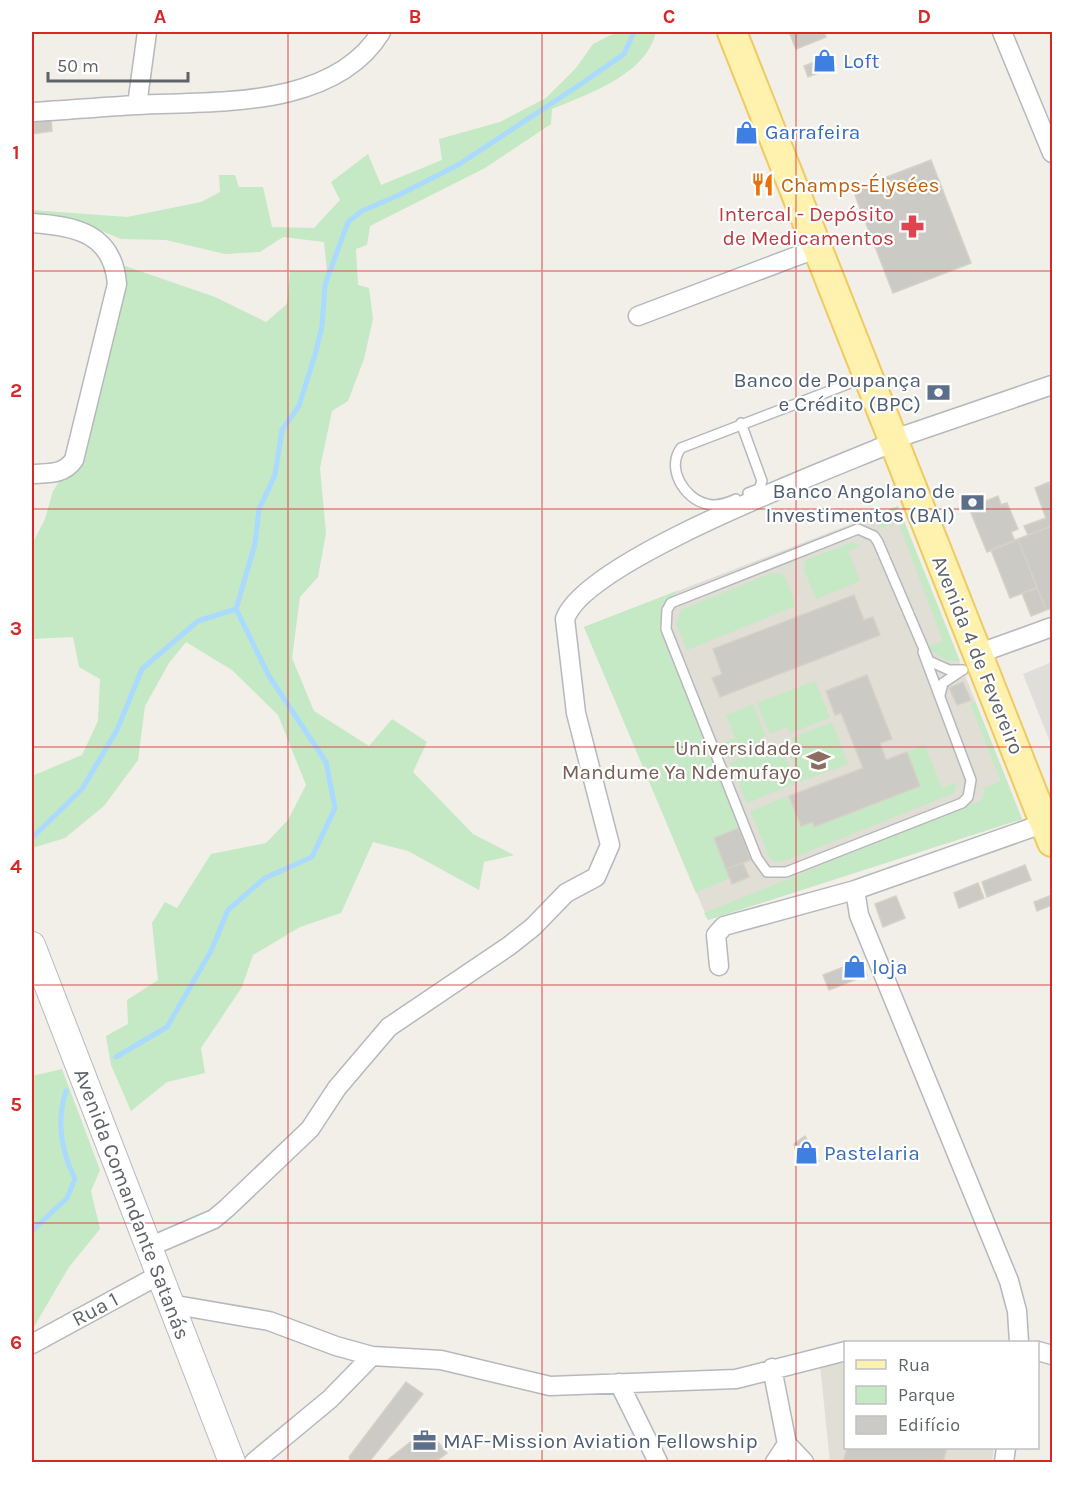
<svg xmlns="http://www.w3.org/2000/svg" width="1084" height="1494" font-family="Karla,sans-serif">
<rect width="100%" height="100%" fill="#f1efe8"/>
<path fill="#e0deda" d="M1052 662V747L1023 674Z"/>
<path fill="#e1ded6" d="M898 506 1022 819 708 920 584 627Z
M845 1363 846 1448H994L992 1462H830L820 1365Z"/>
<path fill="#c5e8c5" d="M617 32H656C646 75 588 94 552 109L551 124 485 168 370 226 367 245 356 249 358 285 369 288 373 319 364 359 348 401 332 411 320 468 326 533 318 577 300 597 292 658 314 711 369 746 392 719 427 742 413 772 473 834 514 855 484 862 479 890 408 851 373 842 341 913 300 927 253 955 242 987 201 1048 205 1073 167 1082 131 1111 111 1065 106 1036 128 1024 127 1000 158 980 152 923 165 902 177 908 211 854 266 843 288 820 306 785 278 715 232 670 186 642 169 663 145 706 138 760 104 806 65 838 32 848V788L34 787 32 776 82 755 98 721 100 679 79 667 73 637 32 639V544L45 519 53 491 68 468 117 284 125 266 215 297 266 322 287 304 290 271H327L324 242 283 237 260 252 225 254 166 240 121 239 85 224 32 223V210L127 217 201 202 220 192 219 175H235L239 187H263L272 227 314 228 340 200 331 182 368 154 381 185 442 160 439 139 500 122 546 98 576 68 593 44Z
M898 506 960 661H948L926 648 943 641 898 522 881 528 876 522 864 519Z
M853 542 861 546 848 551 860 581 816 599 804 570 806 560Z
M771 573 782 574 785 577 796 606 687 650 676 623 681 610Z
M679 590 662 605 659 628 739 828 714 838 730 878 696 893 584 627Z
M815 681 830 718 790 733 787 727 770 734 757 703Z
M975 701 1022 819 708 920 704 913 982 800 985 788 1001 781 970 704Z
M753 704 766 736 762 737 765 744 729 759 722 743 735 738 726 715Z
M832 722 848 764 800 782 788 750 795 747 791 738Z
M925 745 942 788 957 782 954 793 787 860 775 862 770 859 750 811 789 796 801 826 813 822 815 826 920 786 907 752Z
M767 748 771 756 783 751 797 783 747 803 730 763Z
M62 1069 100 1170 91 1191 100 1229 69 1267 32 1330V1076Z"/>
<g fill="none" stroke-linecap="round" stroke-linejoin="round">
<path stroke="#aadaff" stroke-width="5" d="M32 838 82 789 117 730 142 669 198 621 236 609
M116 1057 167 1027 211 951 228 910 265 878 312 857 335 808 326 762 269 676 236 609 255 544 259 509 275 475 282 430 299 406 315 355 322 326 325 285 348 222 362 211 399 195 458 165 578 86 624 54 634 32
M32 1231 67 1198 75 1179C61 1151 56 1122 66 1091"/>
</g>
<path fill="#cccac5" stroke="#d6d1c6" stroke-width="1.5" d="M789 32H824L826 37 796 49Z
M831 56 835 66 808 77 804 66Z
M51 118 52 131 32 134V120Z
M931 160 971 263 893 293 853 190Z
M1049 482 1052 491V526L1028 535 1024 526 1046 518 1035 488Z
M998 496 1001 505 1007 503 1018 529 1011 532 1015 541 987 552 969 508Z
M1052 526V608L1046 610 1018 539Z
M1018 539 1037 588 1010 598 991 550Z
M1037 588 1046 610 1031 616 1022 593Z
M854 595 864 620 873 617 880 635 720 697 712 678 722 674 713 649Z
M867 675 892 739 880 743 886 760 907 752 920 786 814 827 813 822 801 826 789 796 863 768 841 713 835 715 826 691Z
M963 682 971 700 957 705 949 688Z
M739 828 751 860 726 869 714 838Z
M743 863 749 877 732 884 726 869Z
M1025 865 1031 880 987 897 982 882Z
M978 883 984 898 959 908 954 893Z
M1052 895V905L1037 911 1034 902Z
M896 896 905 918 883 927 875 904Z
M862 960 867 975 829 990 823 975Z
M805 1136 819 1161 800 1165 794 1144Z
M406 1382 423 1394 369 1462H351L349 1457Z
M427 1429 447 1453 435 1462H385Z
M847 1448H947L943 1462H843Z"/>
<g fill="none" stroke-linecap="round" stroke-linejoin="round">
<defs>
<path id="lane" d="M741 423 762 481 759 489 748 493
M736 499C727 503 717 507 707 504 684 499 666 468 681 448L866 377
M923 652 971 780 968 797 962 803 786 872H767L757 858 666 629 667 610 671 603 858 529 874 536 878 542 929 661 949 670H963
M940 695 943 683 961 671"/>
<path id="street" d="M1002 32 1052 153
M137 105 147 32
M32 112C67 110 102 107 137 105 216 101 334 109 381 32
M32 223C75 226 113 233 117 284L74 460C63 475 49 473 32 474
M638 316 818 248
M906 435 1052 385
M991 649 1052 627
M855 890 859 915 1009 1281 1017 1311 1019 1342
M719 966 716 935 724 926 855 890 1045 823
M149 1247 214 1219 227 1208 310 1129 337 1088 389 1027 509 946 533 927 566 893 596 877 610 845 576 713 565 619C585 560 831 469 894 442
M170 1304 269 1321 336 1346 372 1356 441 1360 550 1386 736 1379 846 1351
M32 1344 159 1275
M1038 1351 1052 1355
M772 1368 787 1444 804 1462
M619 1383 658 1462
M254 1462 330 1399 372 1356
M775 1462 787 1444
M1004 1462 1006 1448"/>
<path id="secondary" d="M32 945 232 1462"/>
<path id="primary" d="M732 32 1052 842"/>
</defs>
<use href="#lane" stroke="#b5b8bc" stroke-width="12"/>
<use href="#street" stroke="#b5b8bc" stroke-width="21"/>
<use href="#secondary" stroke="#b6babf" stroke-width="28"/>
<use href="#primary" stroke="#f2c960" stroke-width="32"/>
<use href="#lane" stroke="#fff" stroke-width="9"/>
<use href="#street" stroke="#fff" stroke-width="18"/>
<use href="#secondary" stroke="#fff" stroke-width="26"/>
<use href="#primary" stroke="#fff2af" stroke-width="28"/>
</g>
<path fill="none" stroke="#d62828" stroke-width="1.5" stroke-opacity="0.55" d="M288 32V1462M542 32V1462M796 32V1462M32 271H1052M32 509H1052M32 747H1052M32 985H1052M32 1223H1052"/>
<defs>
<symbol id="shop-bare" viewBox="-9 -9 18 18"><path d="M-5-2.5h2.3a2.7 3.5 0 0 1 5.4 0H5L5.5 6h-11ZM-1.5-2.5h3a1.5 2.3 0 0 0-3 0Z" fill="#3f7fe0" stroke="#fff" stroke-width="2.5" paint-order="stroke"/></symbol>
<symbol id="restaurant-bare" viewBox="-9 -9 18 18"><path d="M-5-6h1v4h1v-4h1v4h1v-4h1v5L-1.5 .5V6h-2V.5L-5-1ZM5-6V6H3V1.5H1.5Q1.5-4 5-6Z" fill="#e8710a" stroke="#fff" stroke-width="2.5" paint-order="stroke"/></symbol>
<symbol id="pharmacy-bare" viewBox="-9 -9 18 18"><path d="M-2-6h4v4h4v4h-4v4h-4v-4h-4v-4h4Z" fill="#e0444e" stroke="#fff" stroke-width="2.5" paint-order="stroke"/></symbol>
<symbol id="bank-bare" viewBox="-9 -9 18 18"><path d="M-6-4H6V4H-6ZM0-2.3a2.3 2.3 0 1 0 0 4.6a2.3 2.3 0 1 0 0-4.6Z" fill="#5c6f8a" stroke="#fff" stroke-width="2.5" paint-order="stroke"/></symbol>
<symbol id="university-bare" viewBox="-9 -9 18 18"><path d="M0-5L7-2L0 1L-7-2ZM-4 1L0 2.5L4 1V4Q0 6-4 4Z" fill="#8d6e63" stroke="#fff" stroke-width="2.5" paint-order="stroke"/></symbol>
<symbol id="office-bare" viewBox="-9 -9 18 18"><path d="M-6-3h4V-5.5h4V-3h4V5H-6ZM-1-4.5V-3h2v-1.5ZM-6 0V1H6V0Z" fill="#5c6f8a" stroke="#fff" stroke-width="2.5" paint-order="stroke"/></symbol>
</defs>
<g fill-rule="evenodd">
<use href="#shop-bare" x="808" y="44" width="33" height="33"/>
<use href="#shop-bare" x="730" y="116" width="33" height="33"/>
<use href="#restaurant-bare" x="746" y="168" width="33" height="33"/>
<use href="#pharmacy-bare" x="896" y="210" width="33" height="33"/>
<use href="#bank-bare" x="922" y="376" width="33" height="33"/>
<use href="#bank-bare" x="956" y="486" width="33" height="33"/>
<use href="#university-bare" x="802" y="744" width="33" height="33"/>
<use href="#shop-bare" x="838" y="950" width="33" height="33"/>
<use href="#shop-bare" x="790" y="1136" width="33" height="33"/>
<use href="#office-bare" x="408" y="1424" width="33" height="33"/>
</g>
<g text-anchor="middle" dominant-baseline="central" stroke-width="4.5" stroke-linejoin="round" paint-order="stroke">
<g font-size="21" fill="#366cbe" stroke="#fff" text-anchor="start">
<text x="843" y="61">Loft</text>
<text x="765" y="132">Garrafeira</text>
<text x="872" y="967">loja</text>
<text x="824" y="1153">Pastelaria</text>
</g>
<g font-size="21" fill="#c56008" stroke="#fff" text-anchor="start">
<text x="781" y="185">Champs-Élysées</text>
</g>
<g font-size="21" fill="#be3a42" stroke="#fff" text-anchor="end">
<text x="894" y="214">Intercal - Depósito<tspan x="894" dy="24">de Medicamentos</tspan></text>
</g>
<g font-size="21" fill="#4e5e75" stroke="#fff" text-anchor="end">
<text x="921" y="380">Banco de Poupança<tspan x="921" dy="24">e Crédito (BPC)</tspan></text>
<text x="955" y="491">Banco Angolano de<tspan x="955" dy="24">Investimentos (BAI)</tspan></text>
<text x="443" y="1441" text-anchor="start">MAF-Mission Aviation Fellowship</text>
</g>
<g font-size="21" fill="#5f6368" stroke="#fff">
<text transform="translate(978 655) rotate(68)">Avenida 4 de Fevereiro</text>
<text transform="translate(132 1204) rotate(69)">Avenida Comandante Satanás</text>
<text transform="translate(95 1309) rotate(-28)">Rua 1</text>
</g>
<g font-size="21" fill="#785e54" stroke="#fff" text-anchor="end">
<text x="801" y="748">Universidade<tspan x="801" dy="24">Mandume Ya Ndemufayo</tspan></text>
</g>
</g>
<rect width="1084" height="1494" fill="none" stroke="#ffffff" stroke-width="66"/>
<rect x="844" y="1341" width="195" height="108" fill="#ffffff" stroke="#bfc1c3" stroke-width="1.5"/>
<rect x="856" y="1360" width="30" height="9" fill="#fff2af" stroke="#bfc1c3" stroke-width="1.5"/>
<text x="898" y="1371" font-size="18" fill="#5f6368">Rua</text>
<rect x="856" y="1386" width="30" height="18" fill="#c5e8c5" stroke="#bfc1c3" stroke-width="1.5"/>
<text x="898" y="1401" font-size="18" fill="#5f6368">Parque</text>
<rect x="856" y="1416" width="30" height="18" fill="#cccac5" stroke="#bfc1c3" stroke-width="1.5"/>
<text x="898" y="1431" font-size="18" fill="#5f6368">Edifício</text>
<path d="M48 72v9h140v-9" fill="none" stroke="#5f6368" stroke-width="3"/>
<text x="57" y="72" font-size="18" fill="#5f6368" stroke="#ffffff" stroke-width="4.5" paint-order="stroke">50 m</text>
<rect x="33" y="33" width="1018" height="1428" fill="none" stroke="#d62828" stroke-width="2"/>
<g font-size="20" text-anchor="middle" font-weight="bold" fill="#d62828">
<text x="160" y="23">A</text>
<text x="415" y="23">B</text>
<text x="669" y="23">C</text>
<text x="924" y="23">D</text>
<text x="16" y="159">1</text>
<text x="16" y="397">2</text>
<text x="16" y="635">3</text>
<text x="16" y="873">4</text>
<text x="16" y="1111">5</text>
<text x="16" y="1349">6</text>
</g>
</svg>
